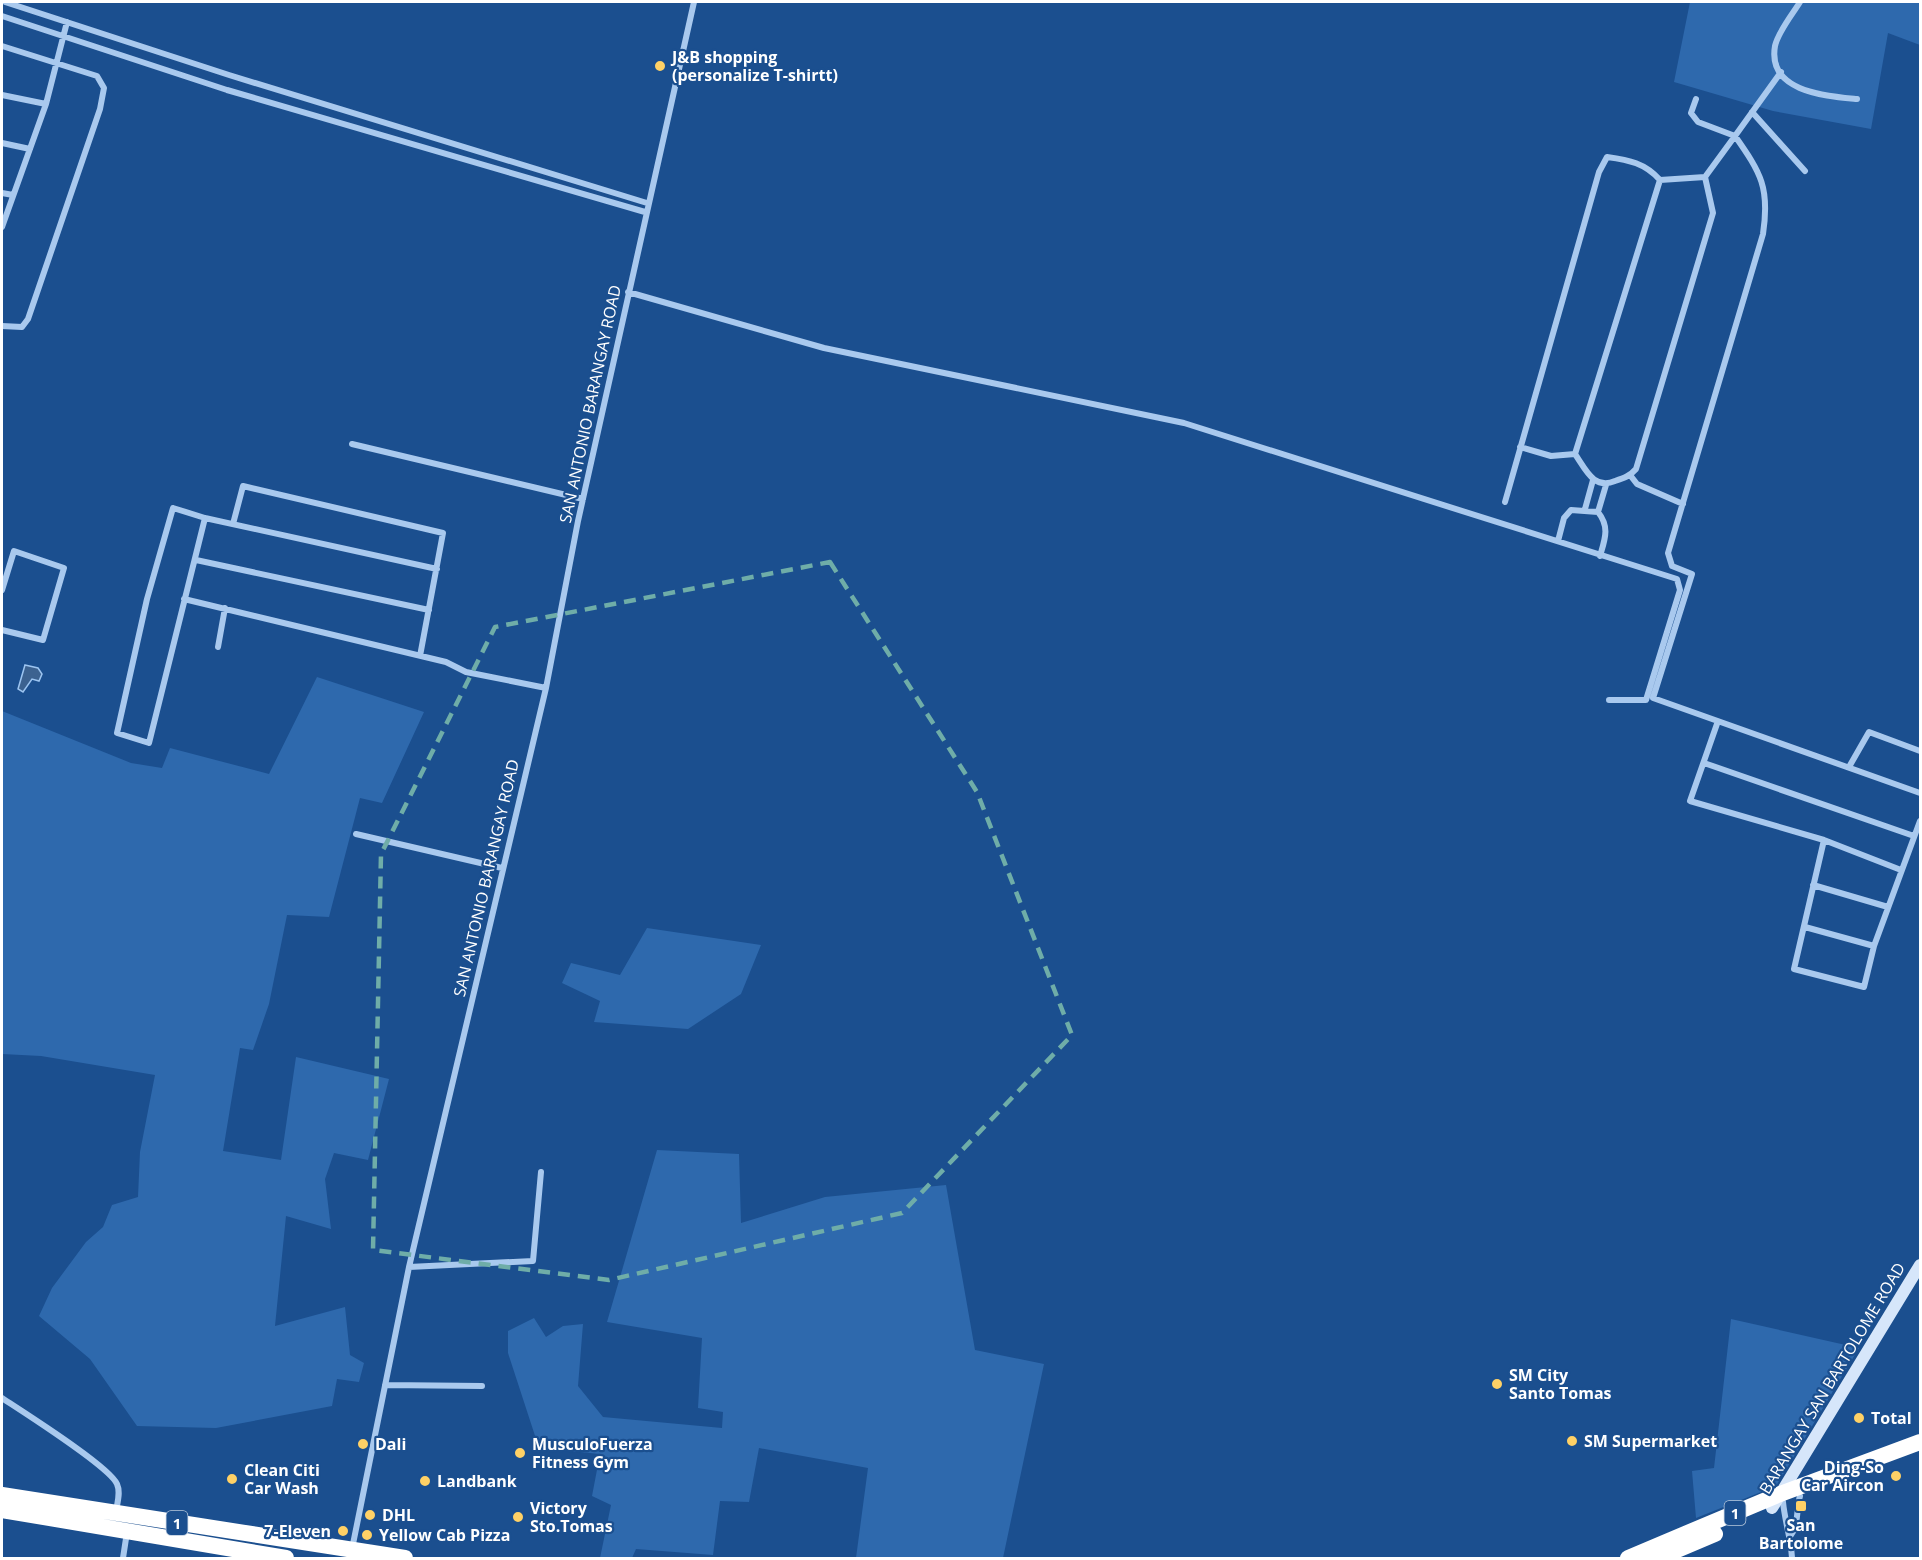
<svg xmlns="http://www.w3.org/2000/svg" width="1922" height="1560" font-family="'Open Sans',sans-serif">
<rect width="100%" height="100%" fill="#1b4f8f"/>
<path fill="#2e69ad" d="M1690 2H1920V45L1888 33 1871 129 1773 111 1674 82Z
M317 677 424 712 382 803 360 798 329 917 287 915 269 1004 253 1050 240 1048 223 1151 281 1160 296 1057 389 1079 368 1160 334 1153 325 1179 331 1229 286 1216 275 1326 345 1307 350 1355 364 1363 359 1382 337 1379 332 1406 216 1428 137 1426 90 1359 39 1316 52 1288 86 1242 103 1227 112 1205 138 1197 140 1152 155 1075 41 1056 2 1054V711L131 763 162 768 170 748 269 774Z
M647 928 761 945 741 994 688 1029 594 1022 600 1001 562 983 571 963 620 975Z
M657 1150 739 1154 741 1223 825 1197 946 1185 975 1350 1044 1364 1003 1558H856L868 1468 759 1448 749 1502 720 1501 713 1555 636 1549 632 1558H600L611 1505 592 1496 600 1454 539 1448 508 1353V1331L534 1318 546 1337 563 1326 583 1324 578 1386 603 1417 722 1428 723 1412 698 1408 702 1338 607 1322Z
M1731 1319 1859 1348 1776 1486 1696 1518 1692 1471 1714 1468Z"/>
<path fill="#3c6290" stroke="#9cc4f0" stroke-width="1.5" d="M25 665 38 668 42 674 39 681 32 679 23 692 18 689Z"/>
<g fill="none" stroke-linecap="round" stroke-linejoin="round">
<path stroke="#a9c9ee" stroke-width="6" d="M5 2 229 75 647 203
M1800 2C1792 15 1778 32 1775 46 1767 92 1826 96 1857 99
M2 16 227 90 645 212
M2 46 97 76 104 88 100 109 28 319 22 327 2 326
M2 95 46 104
M1696 99 1691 113 1698 122 1735 136 1781 72
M1752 112 1805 171
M2 143 30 149
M1705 177 1735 136C1761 173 1770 188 1763 234L1668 553 1672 566 1692 574 1653 698 1920 793
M2 193 13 195
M2 227 46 104 67 22
M628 292 824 348 1184 423 1677 579 1680 590 1646 700H1609
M352 444 583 499
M1520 447 1551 456 1575 454
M1630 475 1637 484 1683 504
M1505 502 1599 172 1607 157C1629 160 1645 163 1660 180L1705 177 1713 213 1636 469C1630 476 1624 478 1615 481 1594 490 1586 470 1575 454L1660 180
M1585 509 1593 480
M1598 512 1606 485
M205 518 149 743 117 733 147 599 173 508 205 518 437 569
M233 524 243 486 443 533 420 656
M1558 541 1564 518 1571 510 1598 512C1610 527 1605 539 1600 556
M196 560 429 610
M2 590 14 551 64 568 43 640 2 630
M184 599 446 662 466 672 546 688
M218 647 225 608
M1718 721 1690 801 1824 840 1901 870
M1704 763 1914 836
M1849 767 1869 732 1920 751
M356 834 502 868
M1824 840 1794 969 1864 987 1874 946 1920 821
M1813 885 1888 907
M1805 927 1874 946
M409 1267 533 1261 541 1172
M385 1385 482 1386
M2 1398C23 1412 109 1466 117 1484 121 1493 117 1503 116 1512
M1783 1502C1785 1522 1791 1539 1792 1558
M1791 1535C1799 1525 1796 1509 1800 1496
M352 1549 409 1267 546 688 578 521 694 2
M123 1558 127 1532"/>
<path stroke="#d6e6fa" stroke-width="12" d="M1772 1508 1920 1265"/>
<path stroke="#fff" stroke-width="16" d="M2 1495 405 1558
M2 1510 286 1558
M1628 1558 1780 1494 1920 1442
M1658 1558 1715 1534"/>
</g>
<path fill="none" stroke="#6fada8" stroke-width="4.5" stroke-dasharray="12 8" stroke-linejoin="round" d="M830 562 977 792 1072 1035 902 1213 609 1280 373 1250 381 854 495 627Z"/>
<g fill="#ffd166" stroke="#1b4f8f" stroke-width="2">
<circle cx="660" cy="66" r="6"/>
<circle cx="1497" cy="1384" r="6"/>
<circle cx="1859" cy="1418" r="6"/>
<circle cx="1572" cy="1441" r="6"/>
<circle cx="363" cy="1444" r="6"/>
<circle cx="520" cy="1453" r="6"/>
<circle cx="1896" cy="1476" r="6"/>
<circle cx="232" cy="1479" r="6"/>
<circle cx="425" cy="1481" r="6"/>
<rect x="1795" y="1500" width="12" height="12" rx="3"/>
<circle cx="370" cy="1515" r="6"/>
<circle cx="518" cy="1517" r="6"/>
<circle cx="343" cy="1531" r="6"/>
<circle cx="367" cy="1535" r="6"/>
</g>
<g text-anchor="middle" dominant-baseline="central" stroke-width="4.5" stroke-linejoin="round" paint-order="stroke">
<g fill="#1b4f8f" stroke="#bbcadd" stroke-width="1.5">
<rect x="1724.5" y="1501" width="21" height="24" rx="4.5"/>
<rect x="166.5" y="1511" width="21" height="24" rx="4.5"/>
</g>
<g font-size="15" font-weight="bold" fill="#fff">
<text x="1735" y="1513">1</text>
<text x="177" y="1523">1</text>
</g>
<g font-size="16" font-weight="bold" fill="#fff" stroke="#1b4f8f" text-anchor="start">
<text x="672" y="57">J&amp;B shopping<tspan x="672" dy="18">(personalize T-shirtt)</tspan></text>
<text x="1509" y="1375">SM City<tspan x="1509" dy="18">Santo Tomas</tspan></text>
<text x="1871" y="1418">Total</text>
<text x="1584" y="1441">SM Supermarket</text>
<text x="375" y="1444">Dali</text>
<text x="532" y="1444">MusculoFuerza<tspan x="532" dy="18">Fitness Gym</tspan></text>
<text x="1884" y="1467" text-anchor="end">Ding-So<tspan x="1884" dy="18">Car Aircon</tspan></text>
<text x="244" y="1470">Clean Citi<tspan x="244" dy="18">Car Wash</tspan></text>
<text x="437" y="1481">Landbank</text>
<text x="530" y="1508">Victory<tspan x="530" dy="18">Sto.Tomas</tspan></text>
<text x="382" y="1515">DHL</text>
<text x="1801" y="1525" text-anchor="middle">San<tspan x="1801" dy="18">Bartolome</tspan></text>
<text x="331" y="1531" text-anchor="end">7-Eleven</text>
<text x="379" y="1535">Yellow Cab Pizza</text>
</g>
<g font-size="16" fill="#fff" stroke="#1b4f8f">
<text transform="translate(590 404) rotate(-78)">SAN ANTONIO BARANGAY ROAD</text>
<text transform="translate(486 878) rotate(-77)">SAN ANTONIO BARANGAY ROAD</text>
<text transform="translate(1832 1378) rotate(-59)">BARANGAY SAN BARTOLOME ROAD</text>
</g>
</g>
<rect width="1922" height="1560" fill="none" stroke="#ffffff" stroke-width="6"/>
</svg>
